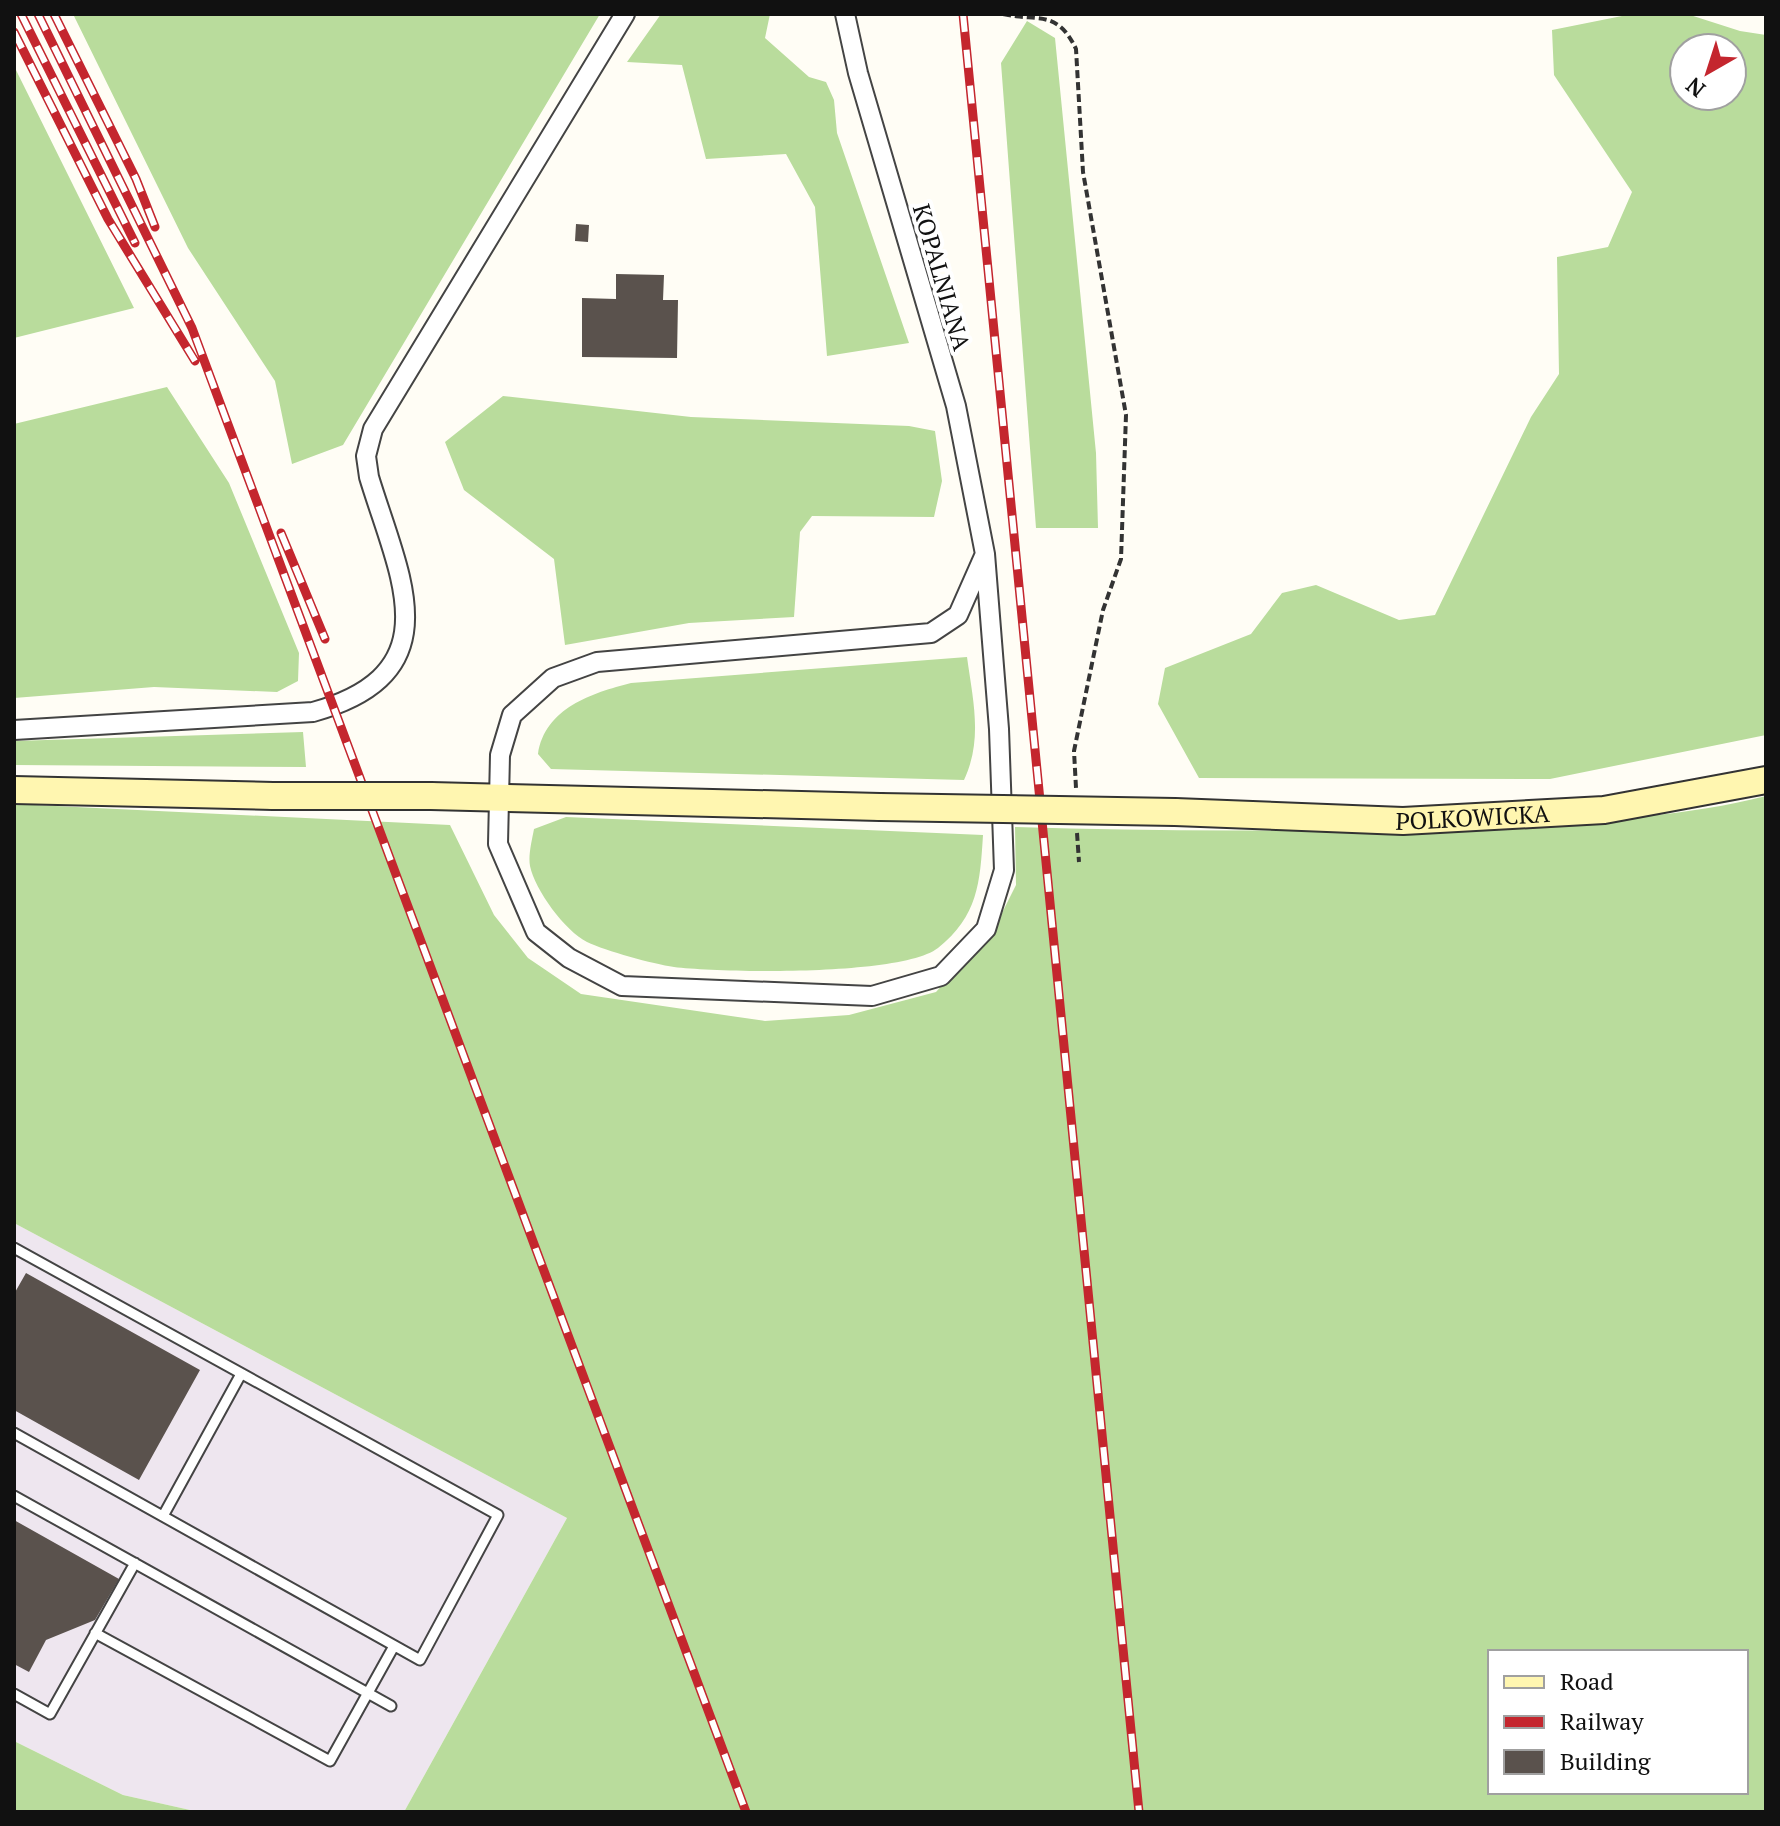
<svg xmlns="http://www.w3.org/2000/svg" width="1780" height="1826" font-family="'PT Serif',serif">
<rect width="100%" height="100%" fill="#fffdf5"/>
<path fill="#eee6ef" d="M14 1223 567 1518 404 1812H199L123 1795 14 1741Z"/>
<path fill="#b9dc9c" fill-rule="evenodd" d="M73 14H600L343 445 292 464 275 381 188 248Z
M661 14H770L765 38 809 77 826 82 834 100 837 133 909 343 827 356 815 207 786 154 706 159 682 65 627 62Z
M1632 14H1687L1740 31 1766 35V735L1550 779 1199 778 1158 704 1165 668 1251 634 1282 593 1316 585 1399 620 1435 615 1531 417 1559 374 1557 257 1608 247 1632 192 1554 75 1552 30ZM1684 48H1732V96H1684Z
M1027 21 1055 38 1096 453 1098 528H1036L1001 63Z
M14 66 134 308 14 338Z
M167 387 229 483 299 653 298 681 277 692 154 687 14 698V424Z
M503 396 691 417 909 426 935 431 942 481 934 517 812 516 800 532 794 617 689 623 565 645 554 559 464 490 445 442Z
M967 657C973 701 983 739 964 780L551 769 538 754C545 708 592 693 631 683Z
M303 732 306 767 14 765V741Z
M1766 796V1812H404L567 1518 14 1223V804L450 825 494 915 528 958 581 994 765 1021 849 1015 936 992 996 925 1016 885 1015 827C1173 832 1331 832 1489 825 1581 821 1677 819 1766 796ZM1490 1652H1746V1792H1490Z
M566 817 983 835C980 883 978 916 938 948 902 976 723 973 674 967 653 964 606 951 587 942 565 931 535 890 530 866 528 855 532 840 534 829Z
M14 1741 123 1795 199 1812H14Z"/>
<path fill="#5a524d" d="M576 224 589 225 588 242 575 241Z
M616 274 664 275 663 300H678L677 358 582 357V298L616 299Z
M26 1273 200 1370 139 1480 14 1410V1294Z
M14 1520 119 1579 95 1620 46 1640 29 1672 14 1664Z"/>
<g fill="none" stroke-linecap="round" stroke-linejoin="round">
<defs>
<path id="service" d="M14 1248 498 1515 420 1660 14 1433
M14 1496 391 1706
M163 1516 241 1374
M95 1633 330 1761 394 1646
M14 1694 50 1714 135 1563"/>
<path id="minor" d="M845 14 858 73 956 406 985 554 999 729 1004 870 986 929 941 976 872 996 622 986 569 958 536 932 498 844 500 755 512 715 553 678 597 662 931 633 958 615 985 554
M14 730 313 712C454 673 399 576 369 477L366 456 373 429 625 14"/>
<g id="secondary">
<path d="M14 790 273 796"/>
<path d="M431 796 880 807"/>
<path id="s1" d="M1175 812 1403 821 1604 810 1766 780"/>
</g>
</defs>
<use href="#service" stroke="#444" stroke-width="13"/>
<use href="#minor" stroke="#444" stroke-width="22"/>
<use href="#secondary" stroke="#333" stroke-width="30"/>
<path stroke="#333" stroke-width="4" stroke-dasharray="8 4" stroke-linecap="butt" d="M1003 14C1038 22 1057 9 1076 49L1083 172 1126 415 1121 559 1103 610 1074 751 1076 788
M1077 833 1079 862"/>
<use href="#service" stroke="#fff" stroke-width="9"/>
<use href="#minor" stroke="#fff" stroke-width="18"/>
<use href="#secondary" stroke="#fff6b0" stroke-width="26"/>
<defs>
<path id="rail" d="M21 14 135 243
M38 14 192 328 746 1812
M54 14 136 179 155 227
M963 14 1139 1812
M14 32 108 219 195 361
M281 533 325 639"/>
</defs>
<use href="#rail" stroke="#c4262e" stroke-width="9"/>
<use href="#rail" stroke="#fff" stroke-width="6" stroke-dasharray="18" stroke-linecap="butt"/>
<defs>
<path id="secondary-bridge" d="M273 796H431
M880 807 1175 812"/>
</defs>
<use href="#secondary-bridge" stroke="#333" stroke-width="30" stroke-linecap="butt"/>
<use href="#secondary-bridge" stroke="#fff6b0" stroke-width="26"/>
</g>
<g text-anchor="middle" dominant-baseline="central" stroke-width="8" stroke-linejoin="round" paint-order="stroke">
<g font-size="24" fill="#111" stroke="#fff">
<text transform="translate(942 277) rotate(74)">KOPALNIANA</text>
<text stroke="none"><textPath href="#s1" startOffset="298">POLKOWICKA</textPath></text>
</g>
</g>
<rect width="1780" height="1826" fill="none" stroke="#111111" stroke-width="32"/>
<rect x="1488" y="1650" width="260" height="144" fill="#ffffff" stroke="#a0a0a0" stroke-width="2"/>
<rect x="1504" y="1676" width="40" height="12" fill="#fff6b0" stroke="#a0a0a0" stroke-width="2"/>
<text x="1560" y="1690" font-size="24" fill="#111111">Road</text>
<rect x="1504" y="1716" width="40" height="12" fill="#c4262e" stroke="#a0a0a0" stroke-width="2"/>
<text x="1560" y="1730" font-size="24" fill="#111111">Railway</text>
<rect x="1504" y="1750" width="40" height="24" fill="#5a524d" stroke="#a0a0a0" stroke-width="2"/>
<text x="1560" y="1770" font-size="24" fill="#111111">Building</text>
<g transform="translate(1708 72) rotate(219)"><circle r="38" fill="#ffffff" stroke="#a0a0a0" stroke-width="2"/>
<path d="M0-6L14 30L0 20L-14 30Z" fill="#c4262e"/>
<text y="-12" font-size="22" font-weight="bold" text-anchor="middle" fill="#111111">N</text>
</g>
</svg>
